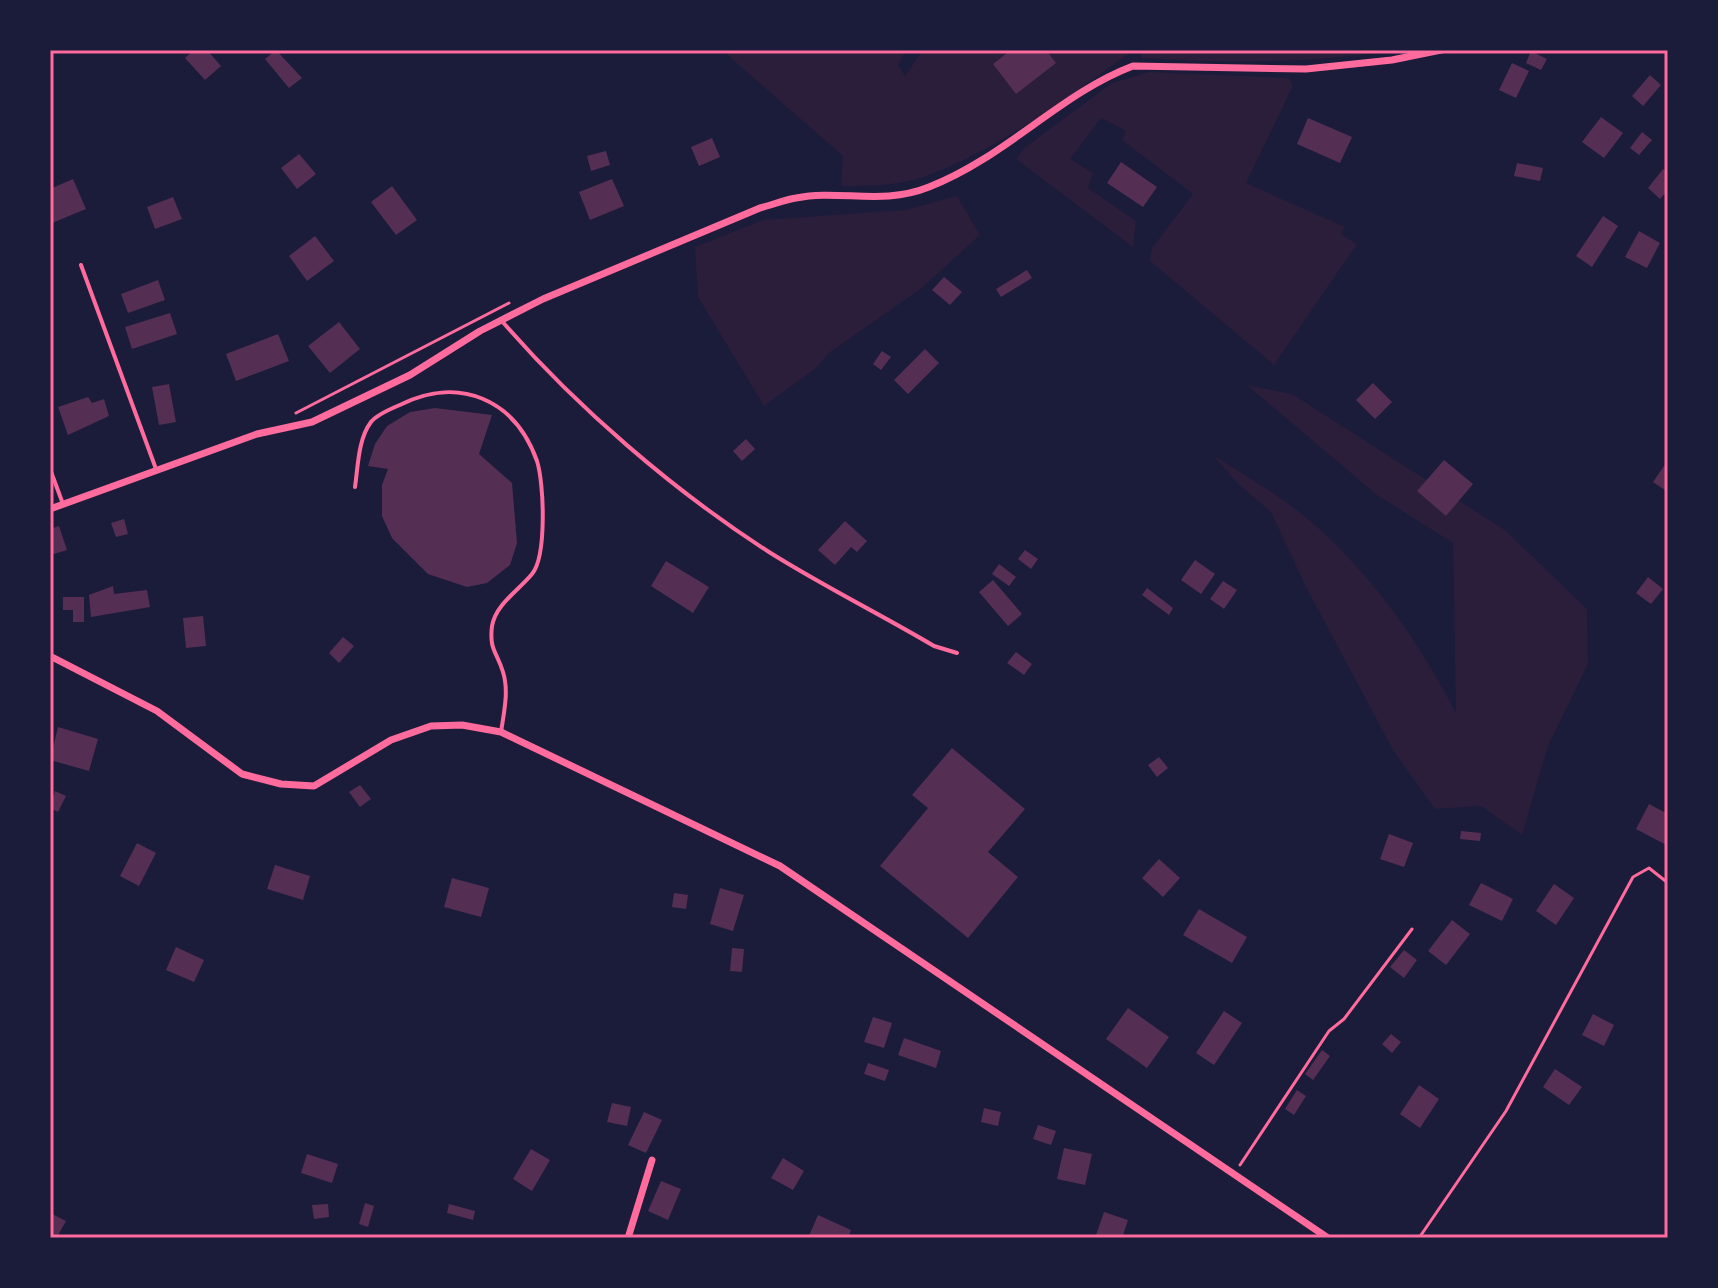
<svg xmlns="http://www.w3.org/2000/svg" width="1718" height="1288" font-family="'Alegreya Sans',sans-serif">
<rect width="100%" height="100%" fill="#1b1b3a"/>
<path fill="#2a1e3b" d="M906 50 898 65 905 76 923 50H1134C1069 96 1001 149 926 176 900 186 868 186 841 186L843 156 723 51Z
M1139 50H1394C1310 64 1227 63 1142 58Z
M1149 72 1289 78 1293 86 1246 183 1345 227 1341 234 1357 244 1274 365 1150 261 1152 248 1193 194 1122 140 1126 131 1101 118 1070 159 1093 173 1088 188 1136 221 1133 247 1016 159 1024 148 1112 83Z
M957 196 980 235 922 288 829 353 815 369 764 406 698 297 695 247 763 220 905 210Z
M1247 385 1292 394 1505 530 1587 609 1588 664 1548 746 1522 835 1481 806 1435 809 1393 750 1306 587 1271 512 1237 483 1213 455C1245 476 1280 495 1309 520 1371 573 1419 641 1456 713L1453 543 1377 495Z"/>
<path fill="#542f53" d="M194 50H207L221 66 205 80 185 58Z
M276 50 302 78 289 88 265 59Z
M1011 50H1046L1056 63 1016 94 993 64Z
M1531 51 1547 59 1541 70 1526 63Z
M1512 63 1529 71 1516 98 1499 90Z
M1650 75 1661 85 1643 106 1632 96Z
M1601 117 1623 133 1604 158 1582 142Z
M1308 118 1352 137 1340 163 1297 144Z
M1642 132 1652 140 1639 155 1630 148Z
M712 138 720 157 699 166 691 147Z
M606 151 610 165 591 171 587 156Z
M299 154 316 174 297 189 281 168Z
M1121 162 1157 187 1143 207 1107 183Z
M1517 163 1543 168 1540 181 1514 176Z
M1663 169 1668 173V190L1660 199 1648 188Z
M73 179 86 209 52 223 50 189Z
M612 179 624 206 590 220 579 192Z
M392 186 417 220 396 235 371 202Z
M173 197 182 219 155 229 147 207Z
M1603 216 1618 226 1592 267 1576 256Z
M1639 231 1660 243 1647 268 1625 257Z
M315 236 334 261 307 281 289 256Z
M1027 270 1032 278 1001 297 996 289Z
M944 277 962 292 950 305 932 290Z
M158 280 165 300 128 313 121 294Z
M170 313 177 334 132 349 125 327Z
M339 322 360 349 330 373 308 346Z
M278 334 289 361 236 381 226 354Z
M925 349 939 363 908 394 894 380Z
M882 351 891 357 881 370 873 364Z
M1373 383 1392 402 1375 419 1356 400Z
M169 384 176 422 159 425 152 387Z
M88 397 92 403 104 399 109 416 68 435 58 407Z
M435 408 492 415 479 454 512 483 517 543 510 565 487 583 467 587 428 574 392 538 382 516V485L388 469 368 466 375 444 387 426 410 412Z
M746 439 755 449 742 461 733 451Z
M1444 460 1473 484 1446 516 1417 491Z
M1666 463 1668 464V492L1653 482Z
M124 519 128 534 116 537 111 523Z
M845 521 867 541 857 552 851 547 835 565 818 550Z
M59 526 67 550 54 554 50 552V529Z
M1025 550 1038 559 1031 569 1018 559Z
M1195 560 1215 574 1201 594 1181 580Z
M666 561 709 587 693 613 651 586Z
M999 564 1016 577 1009 586 992 574Z
M1648 577 1663 589 1651 604 1636 593Z
M993 580 1022 614 1008 626 979 592Z
M1223 581 1237 590 1224 609 1210 599Z
M113 586 114 594 147 590 150 607 91 617 89 595Z
M1147 588 1173 608 1169 615 1142 595Z
M63 597H84V622H73V610H63Z
M203 616 206 646 186 648 183 618Z
M343 637 354 646 339 663 329 653Z
M1016 652 1032 664 1024 675 1007 663Z
M58 727 98 739 89 771 50 760Z
M952 748 1025 809 988 852 1018 877 968 938 880 866 928 808 912 795Z
M1159 757 1168 768 1157 777 1148 765Z
M360 785 371 799 360 807 349 792Z
M55 791 66 796 58 812 50 808Z
M1649 804 1668 814V846L1636 829Z
M1461 831 1481 833 1480 841 1460 839Z
M1389 834 1413 843 1404 867 1380 859Z
M137 843 156 853 139 886 120 876Z
M1159 859 1180 878 1163 897 1142 878Z
M275 865 310 876 303 900 267 889Z
M452 878 489 888 481 917 444 907Z
M1481 883 1513 899 1502 921 1469 905Z
M1554 884 1574 898 1556 925 1536 911Z
M720 888 744 895 733 931 710 924Z
M674 893 688 895 686 909 672 907Z
M1199 909 1247 937 1232 963 1183 935Z
M1452 920 1470 934 1446 965 1428 951Z
M176 947 204 960 194 982 166 970Z
M732 948 744 949 742 972 730 971Z
M1404 950 1417 960 1404 978 1390 967Z
M1128 1008 1169 1037 1147 1068 1106 1039Z
M1224 1011 1242 1023 1214 1065 1196 1053Z
M1593 1014 1614 1025 1604 1046 1582 1035Z
M873 1017 892 1023 884 1048 864 1042Z
M1391 1034 1401 1042 1392 1053 1382 1044Z
M904 1038 941 1051 936 1068 898 1055Z
M1322 1050 1330 1056 1313 1080 1305 1074Z
M868 1063 889 1070 885 1081 864 1074Z
M1555 1069 1582 1087 1569 1105 1543 1087Z
M1419 1085 1439 1099 1420 1128 1400 1114Z
M1297 1090 1306 1096 1294 1115 1285 1109Z
M612 1103 631 1107 627 1126 607 1122Z
M984 1108 1001 1112 998 1126 981 1122Z
M644 1112 662 1120 646 1153 628 1145Z
M1038 1125 1056 1131 1051 1145 1033 1139Z
M1064 1148 1092 1154 1085 1185 1057 1179Z
M531 1149 550 1160 532 1191 513 1179Z
M307 1154 338 1164 332 1183 301 1173Z
M783 1158 804 1171 793 1190 771 1178Z
M661 1181 681 1189 668 1220 648 1211Z
M365 1203 374 1206 368 1227 359 1224Z
M328 1204 329 1217 314 1219 312 1205Z
M449 1204 475 1211 473 1220 447 1213Z
M1104 1212 1128 1220 1122 1238 1096 1235Z
M50 1213 66 1221 57 1237 50 1234Z
M818 1215 851 1230 848 1238H808Z"/>
<g fill="none" stroke-linecap="round" stroke-linejoin="round">
<path stroke="#ff6b9d" stroke-width="3" d="M296 413 509 303
M1240 1165 1329 1031 1344 1019 1412 929
M1419 1238 1506 1111 1633 877 1649 868 1668 883"/>
<path stroke="#ff6b9d" stroke-width="4" d="M81 265 156 469
M501 320C575 406 674 491 769 552 823 586 880 614 934 646L957 653
M50 469 63 504
M355 487C358 467 358 439 371 422 377 414 393 408 402 404 459 376 515 399 537 461 544 483 547 556 532 574 519 590 496 604 492 626 489 650 497 652 503 672 509 691 504 712 501 732"/>
<path stroke="#ff6b9d" stroke-width="7" d="M50 509 257 434 312 422 410 375 480 331 543 299 760 208C772 205 784 200 796 198 840 189 882 206 929 187 1006 157 1061 93 1133 66L1306 69 1392 60 1441 50
M50 656 157 711 242 774 281 784 314 786 391 740 431 726 462 725 501 732 780 866 1328 1238
M628 1238 652 1160"/>
</g>
<rect width="1718" height="1288" fill="none" stroke="#1b1b3a" stroke-width="104"/>
<rect x="52" y="52" width="1614" height="1184" fill="none" stroke="#ff6b9d" stroke-width="3"/>
</svg>
